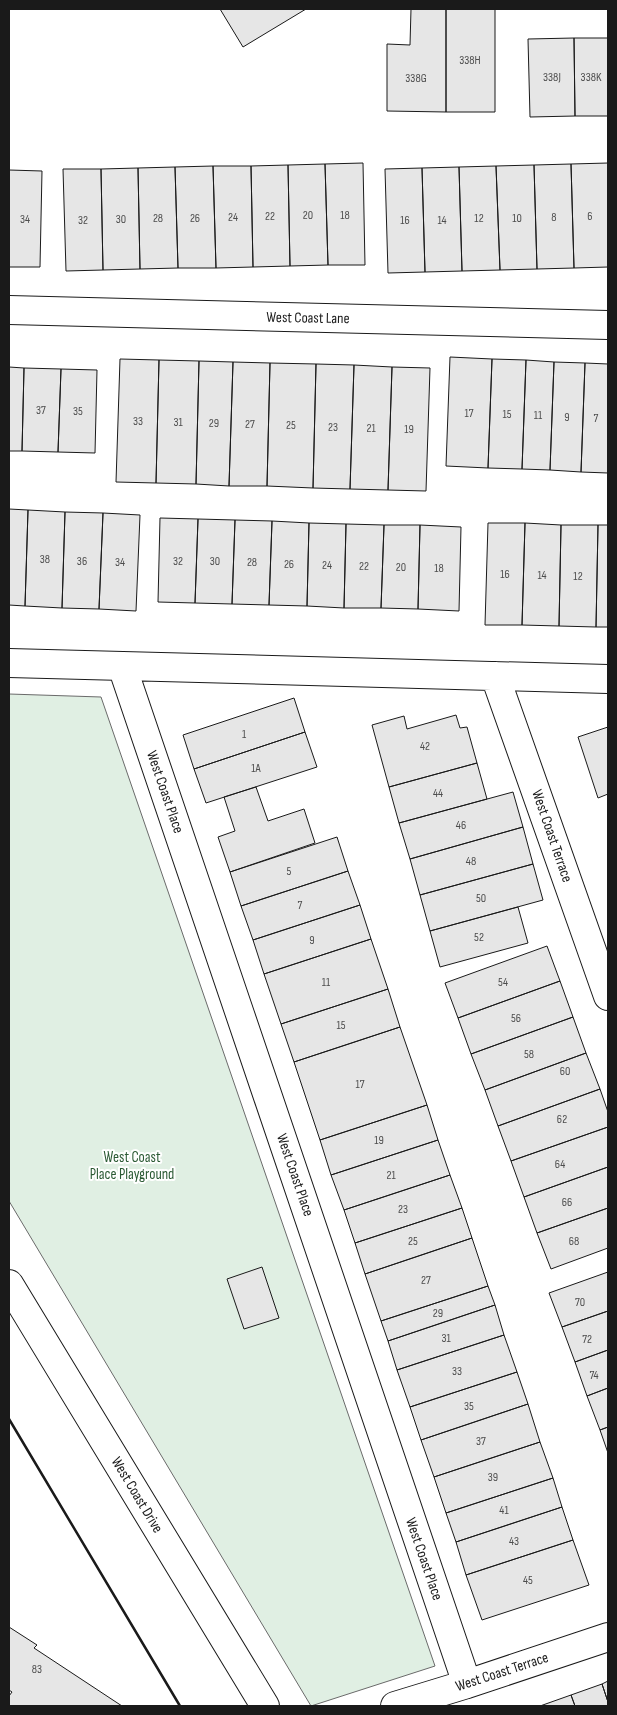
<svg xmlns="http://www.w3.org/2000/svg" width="617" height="1715" font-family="'Sofia Sans Condensed',sans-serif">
<rect width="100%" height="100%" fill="#fff"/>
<path fill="#e0efe3" stroke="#6a6a6a" d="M9 694 101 697 435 1666 311 1706 9 1201Z"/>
<path fill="#e6e6e6" stroke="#1a1a1a" d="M220 9H306L243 47Z
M411 9H446V112L387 111V44L410 45Z
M446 9H495V112H446Z
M574 38H608V116H575Z
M574 38 575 116 530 117 528 39Z
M363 163 365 265H328L325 164Z
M608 163V267L574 268 571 164Z
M325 164 328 265 290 266 288 165Z
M571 164 574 268 537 269 534 165Z
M288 165 290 266 253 267 251 166Z
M534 165 537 269 500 270 496 166Z
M213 166 216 268H178L175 167Z
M213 166H251L253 267 216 268Z
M496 166 500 270 462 271 459 167Z
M175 167 178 268 140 269 138 168Z
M459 167 462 271 425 272 422 168Z
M138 168 140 269 103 270 101 169Z
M422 168 425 272 388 273 385 169Z
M63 169H101L103 270 66 271Z
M9 170 42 171 40 267H9Z
M450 357 492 359 488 468 446 466Z
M120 359 159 360 156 483 116 482Z
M492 359 526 360 522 469 488 468Z
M159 360 199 361 196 484 156 483Z
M526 360 554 362 550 470 522 469Z
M199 361 233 362 229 486 196 484Z
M233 362 270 363 267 486H229Z
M554 362 585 363 581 472 550 470Z
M270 363 316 364 313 488 267 486Z
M585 363 608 364V473L581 472Z
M316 364 354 365 350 489 313 488Z
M354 365 392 367 388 490 350 489Z
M9 367 24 368 22 451H9Z
M392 367 430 368 426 491 388 490Z
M24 368 61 369 58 452 22 451Z
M61 369 97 370 95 453 58 452Z
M9 509 28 510 25 606 9 605Z
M28 510 65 512 62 608 25 606Z
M65 512 103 513 99 609 62 608Z
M103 513 140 515 136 611 99 609Z
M160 518 198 519 195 603 158 602Z
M198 519 235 520 232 604 195 603Z
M235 520 272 521 269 605 232 604Z
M272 521 309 523 307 606 269 605Z
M309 523 346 524 344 608 307 606Z
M488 523H525L522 625H485Z
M525 523 561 525 559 626 522 625Z
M346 524 384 525 381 608H344Z
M384 525H420L418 609 381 608Z
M420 525 461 527 459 611 418 609Z
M561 525H598L596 627 559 626Z
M598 525H608V627H596Z
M294 698 305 732 194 769 183 735Z
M456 715 460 728 467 727 477 763 389 787 372 725 404 716 407 729Z
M608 727V794L598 798 578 737Z
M305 732 317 767 206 803 194 769Z
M477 763 487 799 399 823 389 787Z
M256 787 268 821 304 809 315 843 230 872 218 837 235 831 224 797Z
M513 792 523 827 410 859 399 823Z
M523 827 533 864 420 895 410 859Z
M337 837 348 871 241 906 230 872Z
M533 864 543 900 430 931 420 895Z
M348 871 360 905 253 940 241 906Z
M360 905 371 939 264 974 253 940Z
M518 907 528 943 440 967 430 931Z
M371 939 388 989 281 1024 264 974Z
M547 946 560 981 458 1018 445 983Z
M560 981 573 1017 471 1054 458 1018Z
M388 989 400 1027 294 1062 281 1024Z
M573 1017 586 1053 485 1090 471 1054Z
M400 1027 427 1105 320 1140 294 1062Z
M586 1053 600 1089 498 1126 485 1090Z
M600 1089 608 1112V1127L511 1161 498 1126Z
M427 1105 438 1140 331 1175 320 1140Z
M608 1127V1167L524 1197 511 1161Z
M438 1140 450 1175 344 1210 331 1175Z
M608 1167V1208L537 1233 524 1197Z
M450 1175 462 1208 355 1243 344 1210Z
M462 1208 472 1238 365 1274 355 1243Z
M608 1208V1248L551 1269 537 1233Z
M472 1238 488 1286 381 1321 365 1274Z
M262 1267 279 1318 244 1329 227 1279Z
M608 1272V1311L562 1327 549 1293Z
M488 1286 495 1305 388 1341 381 1321Z
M495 1305 504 1335 397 1370 388 1341Z
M608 1311V1350L575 1362 562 1327Z
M504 1335 517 1372 410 1407 397 1370Z
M608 1350V1388L587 1396 575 1362Z
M517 1372 528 1404 421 1440 410 1407Z
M608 1388V1427L600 1430 587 1396Z
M528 1404 540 1442 434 1477 421 1440Z
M608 1427V1453L600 1430Z
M540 1442 553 1478 446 1513 434 1477Z
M553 1478 562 1507 456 1542 446 1513Z
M562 1507 573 1540 466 1575 456 1542Z
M573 1540 589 1585 482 1620 466 1575Z
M9 1627 37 1645 34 1648 122 1706H11L9 1704V1696L12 1692 9 1690Z
M608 1681V1702L602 1684Z
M602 1684 608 1702V1706H575L571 1695Z
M571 1695 575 1706H540Z"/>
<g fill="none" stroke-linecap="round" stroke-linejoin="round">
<defs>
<path id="minor" d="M9 310 608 325
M9 663 608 679
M122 666 467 1684
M495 676 608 996
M9 1284 265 1706
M395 1706 467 1684 608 1637"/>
</defs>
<use href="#minor" stroke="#1a1a1a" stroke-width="30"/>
<use href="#minor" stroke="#fff" stroke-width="28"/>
<path stroke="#1a1a1a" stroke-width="2.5" d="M9 1419 180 1706"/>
</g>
<g text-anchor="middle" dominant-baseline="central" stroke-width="4" stroke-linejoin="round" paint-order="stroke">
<g font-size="12" fill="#4d4d4d">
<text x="470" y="60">338H</text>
<text x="552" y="77">338J</text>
<text x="591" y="77">338K</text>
<text x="416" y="78">338G</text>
<text x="308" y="215">20</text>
<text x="345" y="215">18</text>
<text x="270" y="216">22</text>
<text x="590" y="216">6</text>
<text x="233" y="217">24</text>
<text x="554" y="217">8</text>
<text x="158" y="218">28</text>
<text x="195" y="218">26</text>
<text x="479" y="218">12</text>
<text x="517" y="218">10</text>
<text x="25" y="219">34</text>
<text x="121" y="219">30</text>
<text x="83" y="220">32</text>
<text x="405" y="220">16</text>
<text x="442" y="220">14</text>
<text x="41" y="410">37</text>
<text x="78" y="411">35</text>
<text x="469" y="413">17</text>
<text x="507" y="414">15</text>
<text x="538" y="415">11</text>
<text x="567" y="417">9</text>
<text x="596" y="418">7</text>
<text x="138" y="421">33</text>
<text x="178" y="422">31</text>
<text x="214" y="423">29</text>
<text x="250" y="424">27</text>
<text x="291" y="425">25</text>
<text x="333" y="427">23</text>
<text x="371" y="428">21</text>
<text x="409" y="429">19</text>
<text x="45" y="559">38</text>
<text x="82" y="561">36</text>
<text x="178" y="561">32</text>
<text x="215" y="561">30</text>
<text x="120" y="562">34</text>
<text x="252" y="562">28</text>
<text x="289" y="564">26</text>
<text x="327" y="565">24</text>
<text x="364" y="566">22</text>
<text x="401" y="567">20</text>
<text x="439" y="568">18</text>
<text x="505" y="574">16</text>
<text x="542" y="575">14</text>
<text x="578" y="576">12</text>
<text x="244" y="734">1</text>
<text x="425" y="746">42</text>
<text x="256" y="768">1A</text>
<text x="438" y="793">44</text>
<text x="461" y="825">46</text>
<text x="471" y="861">48</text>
<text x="289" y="871">5</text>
<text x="481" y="898">50</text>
<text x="300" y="905">7</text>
<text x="479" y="937">52</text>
<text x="312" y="940">9</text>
<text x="326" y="982">11</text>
<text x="503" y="982">54</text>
<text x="516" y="1018">56</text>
<text x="341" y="1025">15</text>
<text x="529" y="1054">58</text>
<text x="565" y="1071">60</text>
<text x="360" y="1084">17</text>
<text x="562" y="1119">62</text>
<text x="379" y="1140">19</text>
<text x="560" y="1164">64</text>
<text x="391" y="1175">21</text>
<text x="567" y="1202">66</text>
<text x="403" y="1209">23</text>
<text x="413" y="1241">25</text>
<text x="574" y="1241">68</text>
<text x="426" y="1280">27</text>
<text x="580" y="1302">70</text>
<text x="438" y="1313">29</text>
<text x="446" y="1338">31</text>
<text x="587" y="1339">72</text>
<text x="457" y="1371">33</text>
<text x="594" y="1375">74</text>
<text x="469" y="1406">35</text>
<text x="481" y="1441">37</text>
<text x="493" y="1477">39</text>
<text x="504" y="1510">41</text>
<text x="514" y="1541">43</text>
<text x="528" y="1580">45</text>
<text x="37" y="1669">83</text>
</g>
<g font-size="15" fill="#1a1a1a" stroke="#fff">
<text transform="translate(308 318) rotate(1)">West Coast Lane</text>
<text transform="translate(165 792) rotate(71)">West Coast Place</text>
<text transform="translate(552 836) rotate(71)">West Coast Terrace</text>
<text transform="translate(295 1175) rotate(71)">West Coast Place</text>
<text transform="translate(137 1495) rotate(59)">West Coast Drive</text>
<text transform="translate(424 1559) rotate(71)">West Coast Place</text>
<text transform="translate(502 1672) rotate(-18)">West Coast Terrace</text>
</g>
<g font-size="15" fill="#2b5a34" stroke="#fff">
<text x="132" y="1157">West Coast<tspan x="132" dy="17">Place Playground</tspan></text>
</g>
</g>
<rect width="617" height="1715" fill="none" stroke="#1a1a1a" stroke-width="20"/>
</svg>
